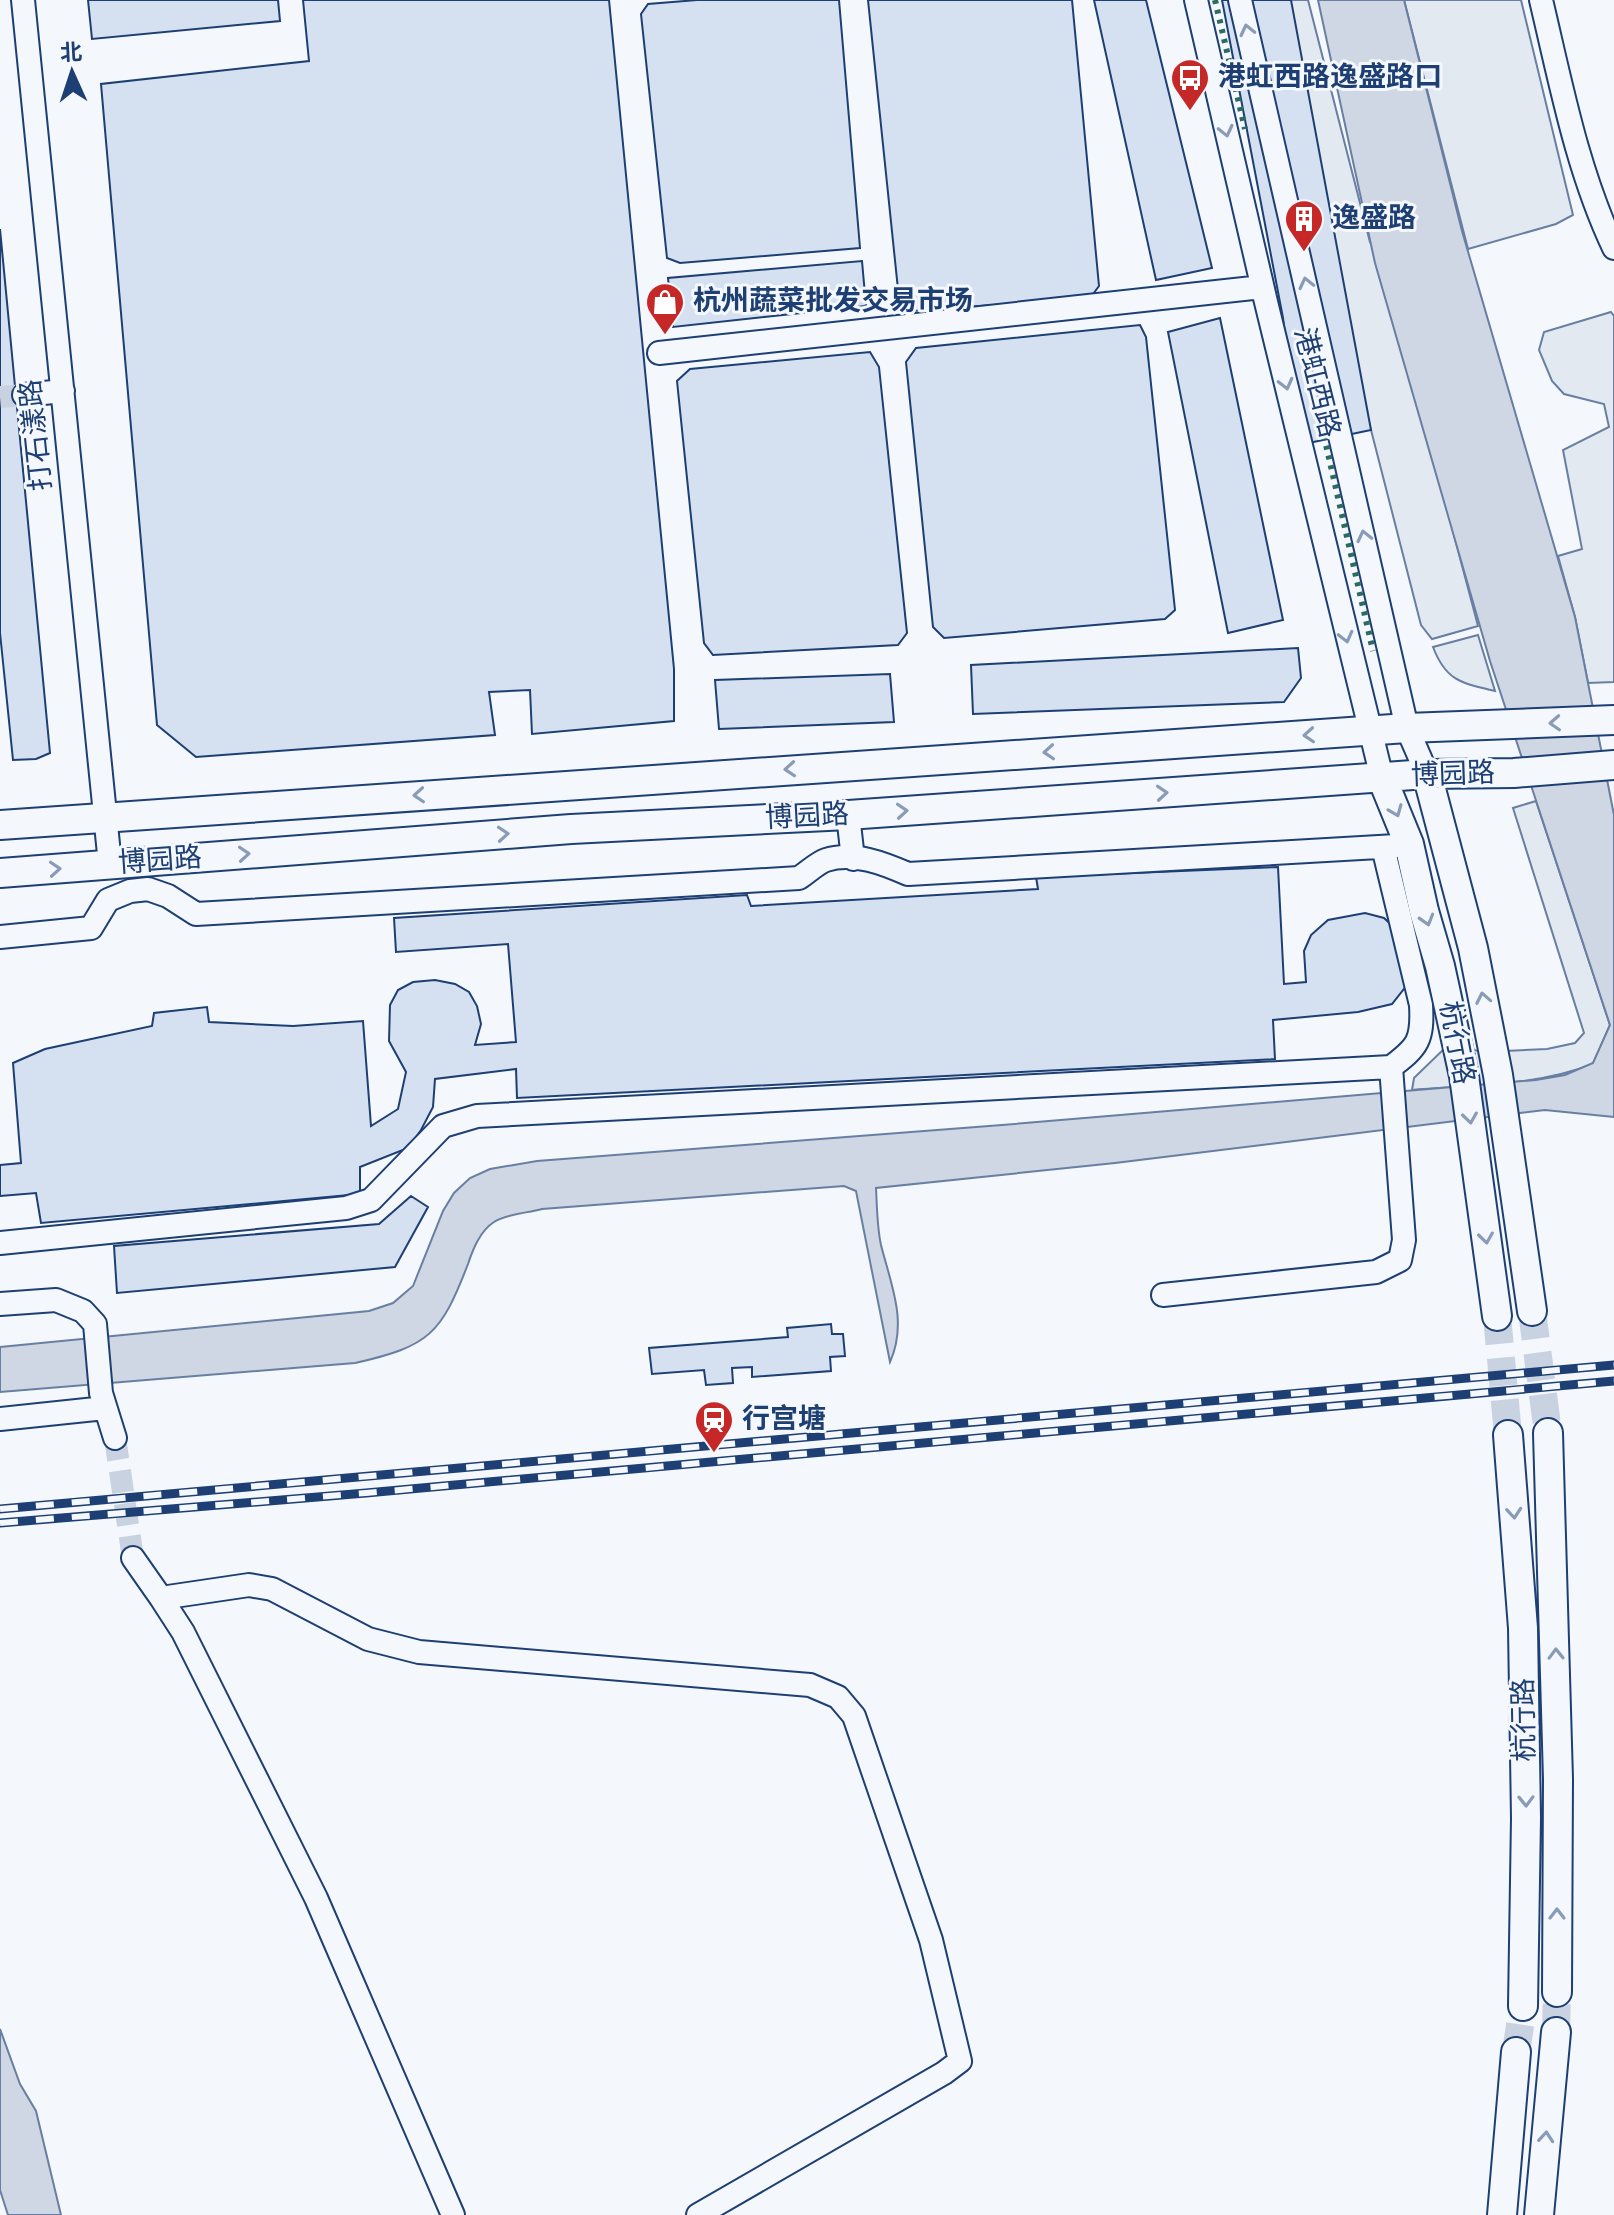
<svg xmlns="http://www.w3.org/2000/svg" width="1614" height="2215" font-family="'Alegreya Sans','Noto Sans SC',sans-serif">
<rect width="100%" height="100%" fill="#f4f7fb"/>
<path fill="#e3e9f0" stroke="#687fa3" stroke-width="2" d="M1289 0H1308L1370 242 1381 259 1478 626 1432 639 1421 625 1309 188Z
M1404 0H1521L1573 215 1556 224 1468 249Z
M1611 312 1614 316V682L1588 683 1575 617 1558 556 1582 549 1563 450 1609 427 1604 404 1564 394 1552 381 1539 350 1544 332Z
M1478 635 1495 691C1461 683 1446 681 1433 647Z
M1536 801 1610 1025 1593 1064C1537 1086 1472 1085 1412 1090L1414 1078 1448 1045 1484 1052 1547 1049 1575 1043 1584 1033 1513 808Z"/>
<path fill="#cfd7e4" stroke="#687fa3" stroke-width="2" d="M1318 0H1404L1462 231 1575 617 1614 815V1117L1545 1110 1115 1163 876 1188C877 1206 877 1227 881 1245 891 1285 908 1322 890 1362L856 1191 844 1186 542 1209C528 1213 505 1214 494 1222 480 1231 473 1249 468 1264 441 1334 430 1346 355 1363L0 1392V1347L369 1311 393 1303 413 1286 443 1211 454 1193 470 1178 490 1169 537 1161 1002 1125 1536 1080 1565 1075 1593 1063 1610 1025 1490 661 1375 263Z
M0 2029 20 2084 36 2111 61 2215H8L0 2190Z"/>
<path fill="#d5e0f0" stroke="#1d3f73" stroke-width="2" d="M88 0H278L280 21 92 39Z
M303 0H609L674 669V721L532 734 530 690 489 692 495 735 196 757 157 725 101 84 309 61Z
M697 0H839L860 248 680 263 667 258 641 14 648 4Z
M868 0H1072L1099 286 1090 298 911 311 899 299Z
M1094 0H1146L1212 268 1156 280Z
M1222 0H1291L1371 430 1299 445 1283 318Z
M0 229 50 753 36 759 13 760 0 633Z
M862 261 866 306 673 327 668 278Z
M1220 318 1283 620 1228 633 1168 332Z
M1140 325 1146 337 1175 610 1165 619 944 638 933 627 906 362 916 348Z
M870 352 879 367 907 633 898 645 713 655 704 643 677 381 690 369Z
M1298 648 1301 678 1284 702 973 714 971 665Z
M890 674 894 722 719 729 715 680Z
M1278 867 1284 984 1306 982 1304 951 1311 935 1328 920 1365 913 1384 918 1398 931 1407 985 1392 1004 1358 1012 1273 1020 1275 1059 517 1098 516 1069 435 1079 433 1107 421 1130 408 1148 360 1167V1194L41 1223 36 1193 0 1196V1165L21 1163 13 1063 45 1049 152 1026 154 1013 207 1007 209 1022 293 1026 363 1021 371 1126 398 1109 406 1072 389 1041 390 1005 398 990 413 982 435 980 455 984 469 992 477 1006 481 1024 475 1045 516 1042 508 944 396 952 394 918 747 895 751 906 1038 889 1036 877Z
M411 1196 428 1207 395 1267 117 1293 114 1246 379 1224Z
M831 1324 832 1334H843L845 1356 830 1357 831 1371 752 1377V1367L732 1368 733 1383 706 1385 704 1370 652 1374 649 1348 788 1337 787 1328Z"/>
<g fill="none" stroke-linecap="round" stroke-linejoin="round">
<path stroke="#c9d2e0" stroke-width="22" stroke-dasharray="22 11" stroke-linecap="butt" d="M0 397 24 395
M115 1438 133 1558"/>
<path stroke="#c9d2e0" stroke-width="28" stroke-dasharray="28 14" stroke-linecap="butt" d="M1532 1311 1548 1433
M1497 1316 1508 1435
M1556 2032 1557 1992
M1516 2052 1523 2006"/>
<defs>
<path id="minor" d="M23 0 110 864
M1196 0 1266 302 1382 778
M1240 0 1407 728 1427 774
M1541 0C1561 84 1577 170 1614 248
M659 353 1262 287
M24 395 63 391
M848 815 853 859
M0 937 91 928 108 900 130 891 148 889 168 896 196 914 799 878C807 873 817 863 826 860 853 851 885 864 908 874L1396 846
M0 1243 346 1208 371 1200 443 1126 477 1116 1391 1067C1418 1047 1423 1040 1421 1005L1383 847
M1163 1295 1376 1272 1400 1260 1404 1240 1391 1067
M0 1304 56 1300 83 1311 95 1324 101 1393 115 1438
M0 1419 105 1408
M133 1558 161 1598 249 1585 272 1589 368 1639 419 1652 810 1685 838 1697 854 1716 931 1940 960 2061 944 2073 698 2215
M161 1598 183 1632 316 1898 453 2215"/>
<path id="major" d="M1427 774 1473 948 1498 1075 1532 1311
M1382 778 1409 844 1424 911 1440 966 1464 1076 1497 1316
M0 825 1407 728 1614 720
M0 873 571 829 848 815 1427 774 1514 773 1614 765
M1548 1433 1558 1779 1557 1992
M1508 1435 1523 1628 1526 1818 1523 2006
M1502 2215 1516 2052
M1539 2215 1556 2032"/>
</defs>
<use href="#minor" stroke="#1d3f73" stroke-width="26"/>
<use href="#major" stroke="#1d3f73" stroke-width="32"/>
<use href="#minor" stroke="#f4f7fb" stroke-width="22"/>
<use href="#major" stroke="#f4f7fb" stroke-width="28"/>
<defs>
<path id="rail" d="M0 1509 1614 1365
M0 1523 366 1493 1614 1381"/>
</defs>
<use href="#rail" stroke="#1d3f73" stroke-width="9"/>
<use href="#rail" stroke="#f4f7fb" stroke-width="6" stroke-dasharray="18" stroke-linecap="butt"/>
<path stroke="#2c6c60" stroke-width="6" stroke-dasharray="4 6" stroke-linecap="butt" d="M1215 0 1245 129
M1324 436 1373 651"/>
</g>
<defs><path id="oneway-chevron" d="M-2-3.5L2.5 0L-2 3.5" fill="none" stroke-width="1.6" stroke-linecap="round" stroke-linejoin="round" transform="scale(2)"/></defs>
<g stroke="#889bb7">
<use href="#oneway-chevron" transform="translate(1247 30) rotate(-103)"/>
<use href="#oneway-chevron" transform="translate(1226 131) rotate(77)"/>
<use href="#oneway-chevron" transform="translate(1306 283) rotate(-103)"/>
<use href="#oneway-chevron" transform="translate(1286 384) rotate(76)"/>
<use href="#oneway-chevron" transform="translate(1364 536) rotate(-103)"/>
<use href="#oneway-chevron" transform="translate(1346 637) rotate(76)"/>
<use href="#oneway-chevron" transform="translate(1555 723) rotate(177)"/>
<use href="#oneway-chevron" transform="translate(1309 735) rotate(176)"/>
<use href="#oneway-chevron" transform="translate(1049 752) rotate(176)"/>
<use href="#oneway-chevron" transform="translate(790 769) rotate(176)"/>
<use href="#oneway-chevron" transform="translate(1162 793) rotate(-4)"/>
<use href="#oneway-chevron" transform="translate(419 795) rotate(176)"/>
<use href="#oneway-chevron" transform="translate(902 811) rotate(-4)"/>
<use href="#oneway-chevron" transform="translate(1396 811) rotate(68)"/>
<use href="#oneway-chevron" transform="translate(503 834) rotate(-4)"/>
<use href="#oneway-chevron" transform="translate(244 854) rotate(-4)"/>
<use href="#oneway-chevron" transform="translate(55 869) rotate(-4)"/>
<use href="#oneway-chevron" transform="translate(1427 920) rotate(74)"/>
<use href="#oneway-chevron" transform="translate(1483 998) rotate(-101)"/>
<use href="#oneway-chevron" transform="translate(1470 1118) rotate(82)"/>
<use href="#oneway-chevron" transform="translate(1486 1238) rotate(82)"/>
<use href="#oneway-chevron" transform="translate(1514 1513) rotate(85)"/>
<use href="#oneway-chevron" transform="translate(1556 1654) rotate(-91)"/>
<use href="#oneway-chevron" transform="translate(1526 1801) rotate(89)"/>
<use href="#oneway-chevron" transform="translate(1557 1914) rotate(-90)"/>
<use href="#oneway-chevron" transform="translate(1546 2137) rotate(-85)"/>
</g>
<defs>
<symbol id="bus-pin" viewBox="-11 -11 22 30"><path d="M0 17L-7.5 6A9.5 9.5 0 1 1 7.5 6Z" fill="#c62828" stroke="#f4f7fb"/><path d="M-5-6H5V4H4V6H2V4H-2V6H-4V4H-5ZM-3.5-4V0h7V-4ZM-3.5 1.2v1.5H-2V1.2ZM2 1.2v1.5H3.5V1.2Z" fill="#fff"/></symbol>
<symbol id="building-pin" viewBox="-11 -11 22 30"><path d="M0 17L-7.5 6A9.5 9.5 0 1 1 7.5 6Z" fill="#c62828" stroke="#f4f7fb"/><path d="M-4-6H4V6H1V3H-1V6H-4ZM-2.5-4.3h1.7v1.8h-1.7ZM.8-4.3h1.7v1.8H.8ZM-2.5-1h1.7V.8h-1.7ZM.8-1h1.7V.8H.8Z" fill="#fff"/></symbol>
<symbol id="shop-pin" viewBox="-11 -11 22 30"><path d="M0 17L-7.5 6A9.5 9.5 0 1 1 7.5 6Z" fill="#c62828" stroke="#f4f7fb"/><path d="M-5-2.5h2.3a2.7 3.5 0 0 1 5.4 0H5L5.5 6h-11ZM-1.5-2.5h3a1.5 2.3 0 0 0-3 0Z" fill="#fff"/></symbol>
<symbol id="station-pin" viewBox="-11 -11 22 30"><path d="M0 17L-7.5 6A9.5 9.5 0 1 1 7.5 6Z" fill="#c62828" stroke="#f4f7fb"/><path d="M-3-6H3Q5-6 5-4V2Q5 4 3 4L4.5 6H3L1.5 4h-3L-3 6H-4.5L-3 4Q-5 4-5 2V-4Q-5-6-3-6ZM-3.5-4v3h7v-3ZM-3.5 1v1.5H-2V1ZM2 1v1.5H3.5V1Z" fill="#fff"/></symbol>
</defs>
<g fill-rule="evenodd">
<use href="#bus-pin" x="1168" y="56" width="44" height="60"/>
<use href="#building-pin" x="1282" y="197" width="44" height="60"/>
<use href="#shop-pin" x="643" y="280" width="44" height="60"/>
<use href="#station-pin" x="692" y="1398" width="44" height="60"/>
</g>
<g text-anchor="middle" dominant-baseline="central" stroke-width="6" stroke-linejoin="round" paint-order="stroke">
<g font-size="28" font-weight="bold" fill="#1d3f73" stroke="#f4f7fb" text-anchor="start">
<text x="1218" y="78">港虹西路逸盛路口</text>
<text x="1332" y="219">逸盛路</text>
<text x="693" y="302">杭州蔬菜批发交易市场</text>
<text x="742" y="1420">行宫塘</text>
</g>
<g font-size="28" fill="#1d3f73" stroke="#f4f7fb">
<text transform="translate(1316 383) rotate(76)">港虹西路</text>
<text transform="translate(37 435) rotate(-96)">打石漾路</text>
<text transform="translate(1453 775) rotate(-2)">博园路</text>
<text transform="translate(807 817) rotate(-3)">博园路</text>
<text transform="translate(160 861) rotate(-4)">博园路</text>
<text transform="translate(1456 1043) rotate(79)">杭行路</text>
<text transform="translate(1525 1720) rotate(-91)">杭行路</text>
</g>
</g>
<g transform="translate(72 72) rotate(357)" stroke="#f4f7fb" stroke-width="6" paint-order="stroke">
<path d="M0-6L14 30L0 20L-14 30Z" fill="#1d3f73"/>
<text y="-12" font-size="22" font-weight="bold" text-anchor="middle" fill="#1d3f73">北</text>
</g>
</svg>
